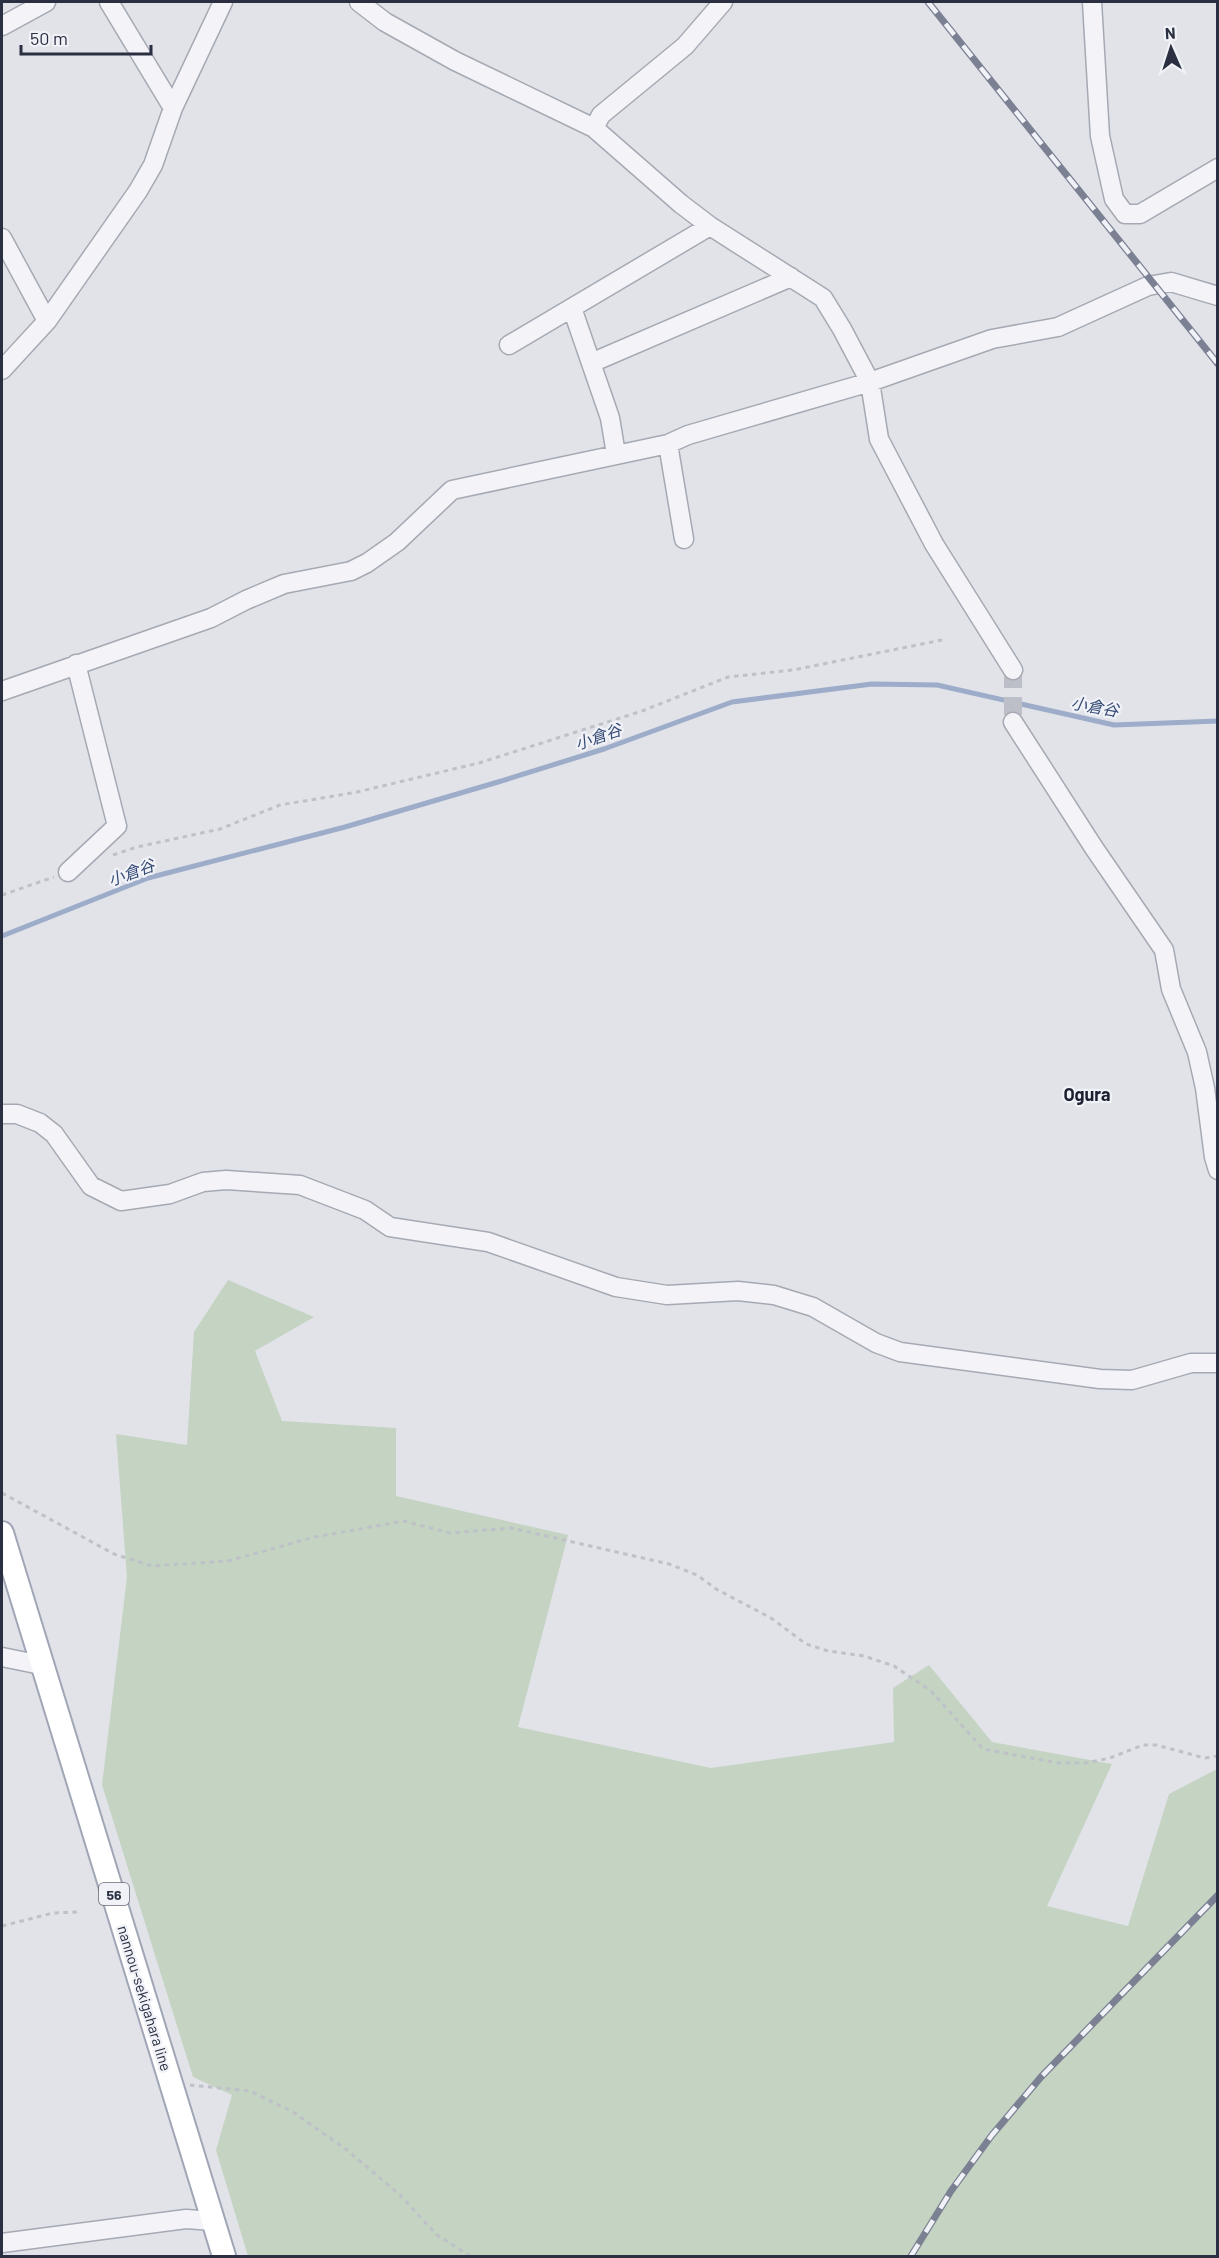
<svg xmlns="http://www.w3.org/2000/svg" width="1219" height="2258" font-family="Barlow,'Noto Sans JP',sans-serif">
<rect width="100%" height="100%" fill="#e1e3e9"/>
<path fill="#c4d3c2" d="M228 1280 314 1317 255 1351 282 1421 396 1428V1496L568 1535 518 1727 711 1768 894 1742 893 1688 929 1665 992 1742 1112 1764 1047 1906 1128 1926 1169 1794 1217 1769V2256H248L216 2150 232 2095 193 2077 102 1785 127 1577 116 1434 187 1445 194 1332Z"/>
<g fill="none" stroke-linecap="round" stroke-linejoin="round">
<path stroke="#9dacc9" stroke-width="5" d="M2 936 148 878 345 827 498 782 604 749 732 702 872 684 937 685 1114 725 1218 721"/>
<path stroke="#bcbfc7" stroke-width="18" stroke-dasharray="18 9" stroke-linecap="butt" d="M1013 670V722"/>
<defs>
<path id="minor" d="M109 2 173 108
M359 2 385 22 455 61 594 128 681 204 710 226 823 298 842 329 870 382 879 439 934 544 1013 670
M1092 2 1100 136 1114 199 1125 214H1140L1218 168
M2 26 46 2
M594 128 601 115 685 46 723 2
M2 238 47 321
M572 308 610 418 616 454
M509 345 710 226
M591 363 791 277
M2 370 47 321 138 191 153 165 173 108 223 2
M668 444 684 539
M2 691 211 618 246 600 284 584 351 571 367 563 397 542 452 490 668 444 688 435 870 382 992 339 1058 327 1148 286 1171 282 1218 296
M1013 722 1094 848 1164 950 1171 989 1197 1052 1205 1088 1214 1157 1218 1170
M68 872 117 826 76 664
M2 1114H17L40 1123 54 1134 91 1186 121 1201 170 1194 203 1182 226 1180 300 1185 365 1210 390 1227 488 1242 616 1287 667 1295 738 1291 774 1295 813 1307 876 1343 900 1352 1100 1379 1132 1380 1191 1363H1218
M2 1657 41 1665
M2 2243 186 2219 213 2221"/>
<path id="major" d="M2 1533 224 2256"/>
</defs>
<use href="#minor" stroke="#a6a9b3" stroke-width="21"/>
<use href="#major" stroke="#a0a6b5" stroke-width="26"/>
<path stroke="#bfc1c8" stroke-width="3" stroke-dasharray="4.5 4.5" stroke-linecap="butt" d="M113 855 137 847 220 829 280 805 357 792 479 763 642 711 728 677 793 670 942 640
M2 895 54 877
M2 1493 114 1554 152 1566 228 1561 315 1537 404 1521 450 1533 511 1528 669 1564 697 1575 716 1589 771 1618 806 1644 828 1651 864 1656 894 1666 931 1691 983 1749 1058 1763H1085L1110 1758 1143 1745H1156L1205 1758 1218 1756
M2 1926 53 1913 78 1912
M190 2085 250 2091 293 2112 347 2150 400 2195 437 2235 470 2256"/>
<use href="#minor" stroke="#f4f4f8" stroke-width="18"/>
<use href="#major" stroke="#fff" stroke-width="22"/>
<defs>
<path id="rail" d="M928 2 1218 364
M911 2256 951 2191 992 2135 1041 2077 1218 1895"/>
</defs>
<use href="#rail" stroke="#7b8193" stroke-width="7"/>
<use href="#rail" stroke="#f0f2f7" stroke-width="4.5" stroke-dasharray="14" stroke-linecap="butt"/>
</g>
<g text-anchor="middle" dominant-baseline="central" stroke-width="4.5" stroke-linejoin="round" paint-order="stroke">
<rect fill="#f0f2f7" stroke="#656a78" stroke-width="1.5" x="99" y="1883" width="30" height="22" rx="4.5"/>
<g font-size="14" font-weight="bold" fill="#2a2f41">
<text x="114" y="1894">56</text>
</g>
<g font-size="15" fill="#2a2f41" stroke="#f0f2f7">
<text transform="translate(145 1998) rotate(73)">nannou-sekigahara line</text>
</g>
<g font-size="16" font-style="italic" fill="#344974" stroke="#f0f2f7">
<text transform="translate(1095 706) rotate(10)">小倉谷</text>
<text transform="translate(598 736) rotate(-19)">小倉谷</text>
<text transform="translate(131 872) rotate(-20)">小倉谷</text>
</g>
<g font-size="18" font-weight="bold" fill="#1c2031" stroke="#f0f2f7">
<text x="1087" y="1094">Ogura</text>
</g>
</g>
<rect width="1219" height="2258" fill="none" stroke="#2a2f41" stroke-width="6"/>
<g transform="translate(1171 48) rotate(357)" stroke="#f0f2f7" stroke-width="4.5" paint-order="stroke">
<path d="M0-4.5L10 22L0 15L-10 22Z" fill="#2a2f41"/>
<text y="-9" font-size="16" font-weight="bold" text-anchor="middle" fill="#2a2f41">N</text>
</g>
<path d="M21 45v9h130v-9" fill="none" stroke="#2a2f41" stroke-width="3"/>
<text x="30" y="45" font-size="18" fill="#2a2f41" stroke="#f0f2f7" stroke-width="4.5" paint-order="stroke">50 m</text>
</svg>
